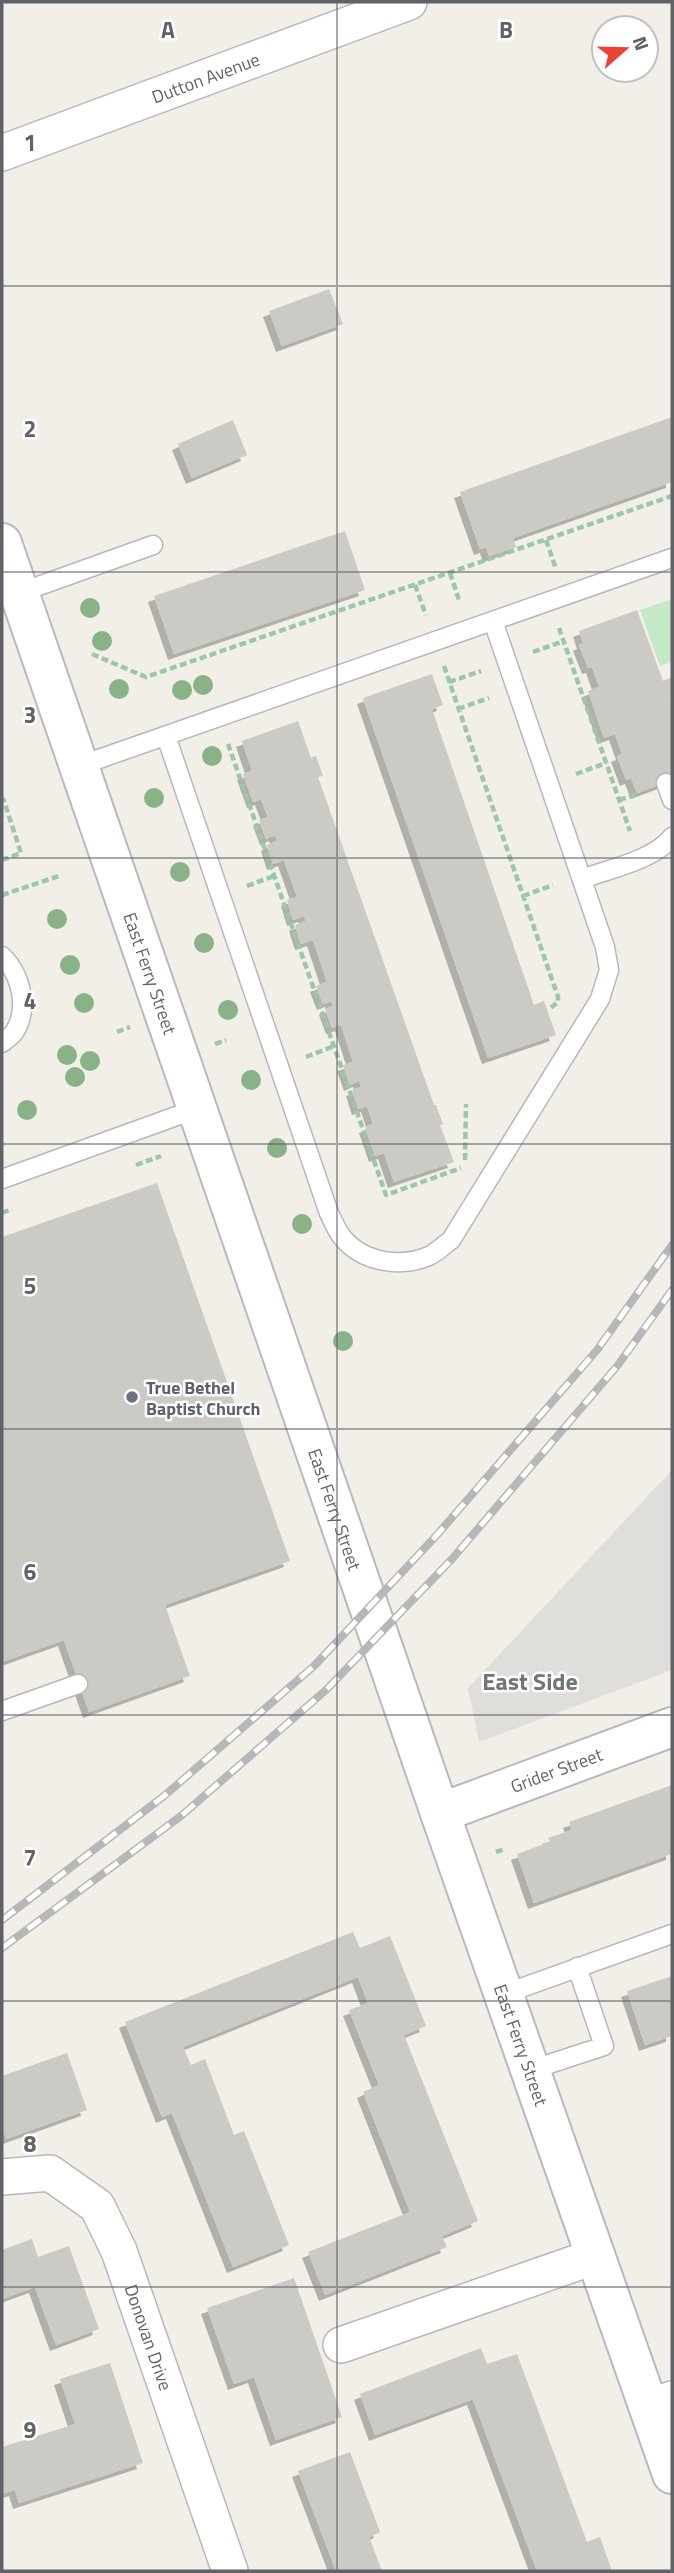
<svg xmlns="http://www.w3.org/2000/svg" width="674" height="2573" font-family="'Titillium Web',sans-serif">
<defs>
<filter id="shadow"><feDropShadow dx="-6" dy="6" stdDeviation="0" flood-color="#0004"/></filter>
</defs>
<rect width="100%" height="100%" fill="#f1efe8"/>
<path fill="#e0deda" d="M672 1470V1670L479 1742 468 1688Z"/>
<path fill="#c5e8c5" d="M672 599V662L660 666 640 610Z"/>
<path fill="#cccac5" filter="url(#shadow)" d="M329 289 343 324 282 346 269 311Z
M672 417V482L513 538 516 547 489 556 486 547 480 549 460 492Z
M233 420 247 455 192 478 178 444Z
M345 531 365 590 174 654 154 596Z
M637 610 663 681 672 677V698H670L672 705V780L637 793 631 778 626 780 617 756 622 754 615 734 604 738 588 691 599 687 592 667 588 668 579 645 583 643 579 631Z
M432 674 443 705 432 709 534 1005 544 1001 556 1035 488 1058 363 698Z
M298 721 311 758 316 756 323 776 318 777 434 1105H436L443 1124 440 1125 454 1162 394 1182 384 1153 375 1156 365 1127 373 1124 367 1106 358 1109 352 1090 361 1087 359 1081 350 1085 343 1065 353 1062 341 1025 332 1028 325 1009 333 1006 331 1001 323 1004 316 986 327 982 313 940 301 944 295 925 306 921 304 916 293 920 287 900 297 897 284 860 273 864 267 845 277 841 275 835 266 839 259 820 268 817 261 799 253 802 243 774 252 771 242 741Z
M157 1183 290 1561 165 1605 190 1676 89 1712 64 1640 2 1662V1237Z
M672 1785V1854L534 1903 517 1854 550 1842 548 1838 572 1830 569 1822Z
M353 1932 360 1948 390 1936 426 2026 404 2035 478 2221 442 2236 447 2247 325 2295 308 2252 410 2212 363 2092 379 2085 349 2010 368 2003 358 1977 183 2047 191 2065 205 2059 234 2135 244 2131 289 2245 233 2267 172 2113 162 2117 125 2022Z
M672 1976V2036L645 2045 627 1991Z
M67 2053 87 2110 6 2139 2 2127V2076Z
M32 2239 38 2257 69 2246 99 2329 56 2345 35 2287 2 2299V2250Z
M294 2278 342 2417 276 2440 254 2377 234 2384 207 2308Z
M481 2348 487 2364 517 2354 587 2542 600 2537 612 2571H537L473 2399 375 2435 360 2394Z
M110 2363 143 2463 19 2503 15 2490 2 2494V2447L75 2424 60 2379Z
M350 2452 380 2532 369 2537 382 2571H336L298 2471Z"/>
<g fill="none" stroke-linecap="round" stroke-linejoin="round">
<defs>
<path id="lane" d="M19 593 153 545
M166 736 329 1213C333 1221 337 1231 342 1237 363 1263 401 1268 429 1256 437 1252 444 1245 451 1240L600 999 609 970 605 947 493 621
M79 766 672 558
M666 783 672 800
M582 879C609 869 654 860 672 837
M2 956C21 974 29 1008 15 1031 12 1036 6 1039 2 1043
M2 1179 196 1109
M2 1711 78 1684
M504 1994 672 1934
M531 2070 604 2046 577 1967"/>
<g id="street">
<path id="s1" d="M2 153 409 2"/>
<path id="s2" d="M2 2177 50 2173 97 2206 119 2251 230 2571"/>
<path d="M341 2345 596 2256"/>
<path d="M649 2407 672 2399"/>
</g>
<g id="secondary">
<path id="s3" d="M2 543 440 1813 672 2474"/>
<path id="s4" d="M440 1813 672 1727"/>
</g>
</defs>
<use href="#lane" stroke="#b5b8bc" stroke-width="21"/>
<use href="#street" stroke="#b5b8bc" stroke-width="38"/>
<use href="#secondary" stroke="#b6babf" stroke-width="42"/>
<path stroke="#9cc7a9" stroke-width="4.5" stroke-dasharray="7 3.5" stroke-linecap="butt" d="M546 540 556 569
M450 573 460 603
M415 585 426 615
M559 628 630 831
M533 652 564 641
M92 654 146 677 672 496
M444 666 558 997V1002L549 1009
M449 682 481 671
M458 709 489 698
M228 744 386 1195 461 1168
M576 774 606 763
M619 800 638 794
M2 860 21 853 3 798
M247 886 274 876
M2 895 62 875
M523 896 553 885
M117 1032 130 1027
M215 1044 226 1040
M306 1057 334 1046
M465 1160 466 1104
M136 1165 161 1156
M2 1213 12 1209
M496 1852 505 1849"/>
<use href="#lane" stroke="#fff" stroke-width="18"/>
<use href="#street" stroke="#fff" stroke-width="35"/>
<use href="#secondary" stroke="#fff" stroke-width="38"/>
<defs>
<path id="rail" d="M2 1920 164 1796 314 1666 436 1536 597 1350 672 1245
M2 1948 181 1816 326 1690 452 1559 618 1365 672 1290"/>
</defs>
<use href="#rail" stroke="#b6b7b8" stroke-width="8"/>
<use href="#rail" stroke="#fff" stroke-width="5" stroke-dasharray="16" stroke-linecap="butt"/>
</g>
<g fill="#89b387">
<circle cx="90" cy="608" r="10"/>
<circle cx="102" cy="641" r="10"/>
<circle cx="203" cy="685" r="10"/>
<circle cx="119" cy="689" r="10"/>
<circle cx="182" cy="690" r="10"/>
<circle cx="212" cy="756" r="10"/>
<circle cx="154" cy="798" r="10"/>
<circle cx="180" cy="872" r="10"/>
<circle cx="57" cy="919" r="10"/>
<circle cx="204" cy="943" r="10"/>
<circle cx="70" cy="965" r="10"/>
<circle cx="84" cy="1003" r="10"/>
<circle cx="228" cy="1010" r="10"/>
<circle cx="67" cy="1055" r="10"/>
<circle cx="90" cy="1061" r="10"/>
<circle cx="75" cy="1077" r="10"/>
<circle cx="251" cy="1080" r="10"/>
<circle cx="27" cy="1110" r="10"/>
<circle cx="277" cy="1148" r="10"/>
<circle cx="302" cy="1224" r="10"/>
<circle cx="343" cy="1341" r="10"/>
</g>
<path fill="none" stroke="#5f6368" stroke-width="2" stroke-opacity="0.55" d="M337 2V2571M2 286H672M2 572H672M2 858H672M2 1144H672M2 1429H672M2 1715H672M2 2001H672M2 2287H672"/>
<circle fill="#6b7280" stroke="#fff" stroke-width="2.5" cx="132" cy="1397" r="7"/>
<g text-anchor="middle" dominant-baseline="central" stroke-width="5" stroke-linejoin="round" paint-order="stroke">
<g font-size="18" fill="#5f6368" stroke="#fff">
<text stroke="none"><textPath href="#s1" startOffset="217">Dutton Avenue</textPath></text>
<text stroke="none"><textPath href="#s3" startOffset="455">East Ferry Street</textPath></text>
<text stroke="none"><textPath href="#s3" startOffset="1022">East Ferry Street</textPath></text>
<text stroke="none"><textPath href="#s4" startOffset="124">Grider Street</textPath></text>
<text stroke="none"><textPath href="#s3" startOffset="1589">East Ferry Street</textPath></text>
<text stroke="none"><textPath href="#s2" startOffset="247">Donovan Drive</textPath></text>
</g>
<g font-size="18" font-weight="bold" fill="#5b616d" stroke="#fff" text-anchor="start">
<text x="146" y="1387">True Bethel<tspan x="146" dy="21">Baptist Church</tspan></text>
</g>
<g font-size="24" font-weight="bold" fill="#70757a" stroke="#fff">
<text x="530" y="1681">East Side</text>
</g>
</g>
<g font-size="23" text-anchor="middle" font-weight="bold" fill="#5f6368" stroke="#fff" stroke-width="5" stroke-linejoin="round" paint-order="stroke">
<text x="168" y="38">A</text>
<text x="506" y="38">B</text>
<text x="30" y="151">1</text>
<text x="30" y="437">2</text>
<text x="30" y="723">3</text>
<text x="30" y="1009">4</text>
<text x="30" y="1294">5</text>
<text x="30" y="1580">6</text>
<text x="30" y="1866">7</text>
<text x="30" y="2152">8</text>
<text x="30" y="2438">9</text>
</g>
<rect width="674" height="2573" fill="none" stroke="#5f6368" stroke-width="7"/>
<g transform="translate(625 49) rotate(70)"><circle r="33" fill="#ffffff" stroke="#bfc1c3" stroke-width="2"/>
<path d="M0-5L12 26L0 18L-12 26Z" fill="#ea4335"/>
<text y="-10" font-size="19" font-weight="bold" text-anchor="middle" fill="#5f6368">N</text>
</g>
</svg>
